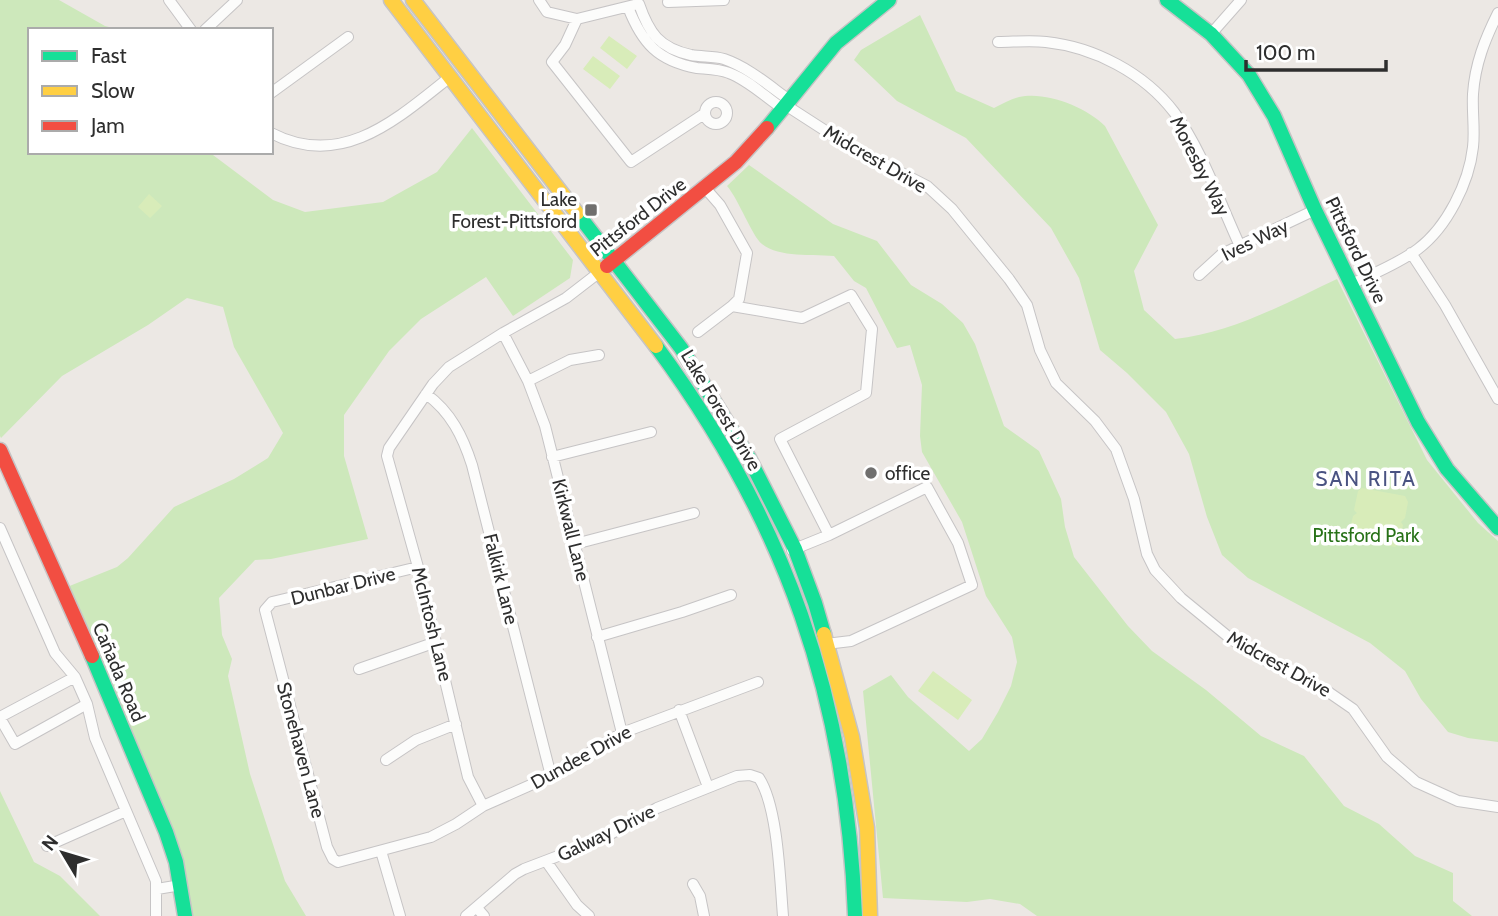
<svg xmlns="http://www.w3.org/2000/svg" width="1498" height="916" font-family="Cabin,sans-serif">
<rect width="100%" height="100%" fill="#ece8e4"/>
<path fill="#cde8bb" d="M0 0H59L105 26 121 30H30V152H209L273 200 305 212 383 202 437 172 472 128 573 260 570 278 513 316 486 277 421 319 389 351 344 415V456L368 539 271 559 255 560 219 598 222 635 232 659 228 676 250 774 285 881 306 916H190L187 879 176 839 67 587 117 567 128 558 174 507 234 479 268 458 283 433 234 347 223 307 187 298 148 325 62 376 1 438 0 436Z
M920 15 956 91 994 108C1002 104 1011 99 1019 97 1046 91 1086 107 1105 126L1158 225 1134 271 1144 310 1175 339C1232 333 1286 303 1337 279L1427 460 1478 523 1498 541V742L1468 738 1448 732 1421 699 1405 671 1370 643 1248 578 1222 555 1207 517 1189 454 1166 412 1127 373 1100 350 1079 278 1051 228 966 138 897 101 854 60 861 50Z
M749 165 833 224 877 241 911 285 942 304 963 323 975 344 1004 426 1039 451 1061 499 1065 527 1074 557 1128 626 1152 651 1206 690 1261 736 1304 756 1344 806 1379 824 1415 856 1453 873V901L1472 916H1037L1020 904 990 899 967 902 883 898 863 691 891 675 908 697 969 751 982 739 998 712 1011 686 1017 662 1012 637 986 596 962 522 922 452 920 436 922 385 910 345 897 348 866 288 854 281 834 256C812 254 780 258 762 244 752 236 739 200 727 186Z
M0 791 34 862 60 876 100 916H0Z"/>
<path fill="#d8ecb9" d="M609 36 637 56 627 69 600 48Z
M593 56 620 76 610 89 583 69Z
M149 194 162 206 150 218 138 207Z
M1362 488 1405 496 1408 502 1405 518 1401 522 1403 525 1399 544 1395 547 1353 538 1349 533 1353 516 1357 513 1354 510 1358 491Z
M933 671 972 700 958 720 918 691Z"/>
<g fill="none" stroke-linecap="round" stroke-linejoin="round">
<defs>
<path id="street" d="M169 0 191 30
M539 0 547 12 577 19 634 5
M668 2 724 0
M639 4C649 33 659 48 691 55 702 57 714 56 724 59 747 67 766 83 785 97L787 106
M628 7C642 43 658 61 697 68 708 69 719 69 729 73 748 80 763 95 779 106H787
M577 19 565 45 552 62 631 162 704 114
M205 30 237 0
M1211 34 1241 0
M998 42C1013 42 1030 40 1046 42 1094 47 1144 73 1174 112 1202 150 1220 203 1240 246
M271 93 348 37
M705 113a11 11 0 1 1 22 0a11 11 0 1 1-22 0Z
M787 106 849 146 927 186 952 209 1009 279 1027 305 1040 350 1056 383 1095 421 1116 449 1134 499 1147 554 1155 570 1181 598 1231 639 1271 664 1324 689 1353 709 1387 757 1416 782 1458 801 1498 807
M271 133C342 170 397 119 450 77
M706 189 720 205 747 253 739 299 732 306 802 318 851 295 872 329 866 393 780 439 829 535
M1411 253 1445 305 1498 399
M1199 275 1222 254 1315 210
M1352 284C1374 273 1398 264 1418 249 1447 227 1469 183 1473 147 1475 130 1472 112 1473 94 1475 64 1485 39 1498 13
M698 332 732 306
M503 333 528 381 545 426 622 733
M528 381 570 360 599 355
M426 394C451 412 463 437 472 465L551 776
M552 457 651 432
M0 528 55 653 75 677 87 704 95 738 156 881V916
M575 544 694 513
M792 550 829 535 927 487 958 543 972 585 851 641 826 644
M418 567 272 602 265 610 327 847 333 859 338 862 431 837 456 824 483 806 551 776 622 733 758 682
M597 637 682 612 731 595
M359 669 436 642
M679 710 708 787
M0 717 75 677
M0 718 15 744 87 704
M386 760 416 740 456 724
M483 806 468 777 418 567 387 456 389 448 433 384 449 367 503 333 566 298 601 271
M47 846 126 811
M381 851 400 916
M546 861 577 905 589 916
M693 884 700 896 704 916
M157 889 181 885
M477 908 484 916
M466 916 515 874 524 869 600 840 657 808 737 776 750 775 759 778C778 807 780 880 783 916"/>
<path id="fast" d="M1167 0 1211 34 1249 75 1274 116 1315 210 1418 422 1447 469 1498 528
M767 128 836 43 889 0
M577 213 681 348 749 458 795 549 815 603 824 634
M656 346C786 522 847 698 855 916
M92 656 166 832 176 862 185 916"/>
<path id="slow" d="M391 0 656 346
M413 0 577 213
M824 634 852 737 867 828 870 916"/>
<path id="jam" d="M607 266 736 162 767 128
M0 450 92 656"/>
</defs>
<use href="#street" stroke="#c6c4c5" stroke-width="12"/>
<use href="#fast" stroke="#c6c4c5" stroke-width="17"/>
<use href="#slow" stroke="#c6c4c5" stroke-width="17"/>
<use href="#jam" stroke="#c6c4c5" stroke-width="17"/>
<use href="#street" stroke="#fcfcfb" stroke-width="10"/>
<use href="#fast" stroke="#16e098" stroke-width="14"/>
<use href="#slow" stroke="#ffcf43" stroke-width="14"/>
<use href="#jam" stroke="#f24e42" stroke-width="14"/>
</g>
<g fill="#706f6e" stroke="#fff" stroke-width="2.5">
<rect x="584" y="203" width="14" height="14" rx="3.5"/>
<circle cx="871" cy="473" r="7"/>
</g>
<g text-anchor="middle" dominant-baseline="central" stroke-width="7" stroke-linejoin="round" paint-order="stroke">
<g font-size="19" fill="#2e2e2e" stroke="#fff">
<text transform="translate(875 159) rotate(30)">Midcrest Drive</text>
<text transform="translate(1200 166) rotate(63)">Moresby Way</text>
<text transform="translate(638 217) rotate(-38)">Pittsford Drive</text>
<text transform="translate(1255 240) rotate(-26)">Ives Way</text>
<text transform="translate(1356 250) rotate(64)">Pittsford Drive</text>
<text transform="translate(721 410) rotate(59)">Lake Forest Drive</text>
<text transform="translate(571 530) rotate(76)">Kirkwall Lane</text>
<text transform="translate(501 579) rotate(76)">Falkirk Lane</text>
<text transform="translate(343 586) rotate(-14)">Dunbar Drive</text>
<text transform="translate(432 624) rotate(76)">McIntosh Lane</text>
<text transform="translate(1279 664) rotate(29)">Midcrest Drive</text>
<text transform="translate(119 672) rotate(67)">Cañada Road</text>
<text transform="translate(301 750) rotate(75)">Stonehaven Lane</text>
<text transform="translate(581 757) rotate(-29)">Dundee Drive</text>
<text transform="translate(606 833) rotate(-26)">Galway Drive</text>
</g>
<g font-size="19" fill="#2e2e2e" stroke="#fff" text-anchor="end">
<text x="577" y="199">Lake<tspan x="577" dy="22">Forest-Pittsford</tspan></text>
<text x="885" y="473" text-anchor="start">office</text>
</g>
<g font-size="19" fill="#277117" stroke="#fff">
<text x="1366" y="535">Pittsford Park</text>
</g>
<g font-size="21" letter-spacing="2" fill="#4a5382" stroke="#fff">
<text x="1366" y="478">SAN RITA</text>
</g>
</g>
<rect x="28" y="28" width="245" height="126" fill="#ffffff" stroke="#ababab" stroke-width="2"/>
<rect x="42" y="51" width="35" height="10" fill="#16e098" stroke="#ababab" stroke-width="2"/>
<text x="91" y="63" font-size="21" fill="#2e2e2e">Fast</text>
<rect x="42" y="86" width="35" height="10" fill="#ffcf43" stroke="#ababab" stroke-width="2"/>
<text x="91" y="98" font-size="21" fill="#2e2e2e">Slow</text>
<rect x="42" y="121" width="35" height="10" fill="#f24e42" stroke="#ababab" stroke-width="2"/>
<text x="91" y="133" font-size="21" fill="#2e2e2e">Jam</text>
<g transform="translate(63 853) rotate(308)" stroke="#ffffff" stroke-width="5" paint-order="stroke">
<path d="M0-5L12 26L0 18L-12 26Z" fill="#2e2e2e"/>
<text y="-10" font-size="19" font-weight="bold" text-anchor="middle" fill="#2e2e2e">N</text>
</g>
<path d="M1246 60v10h140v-10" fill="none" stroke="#2e2e2e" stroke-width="3.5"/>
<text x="1256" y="60" font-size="21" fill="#2e2e2e" stroke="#ffffff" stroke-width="5" paint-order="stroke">100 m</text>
</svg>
